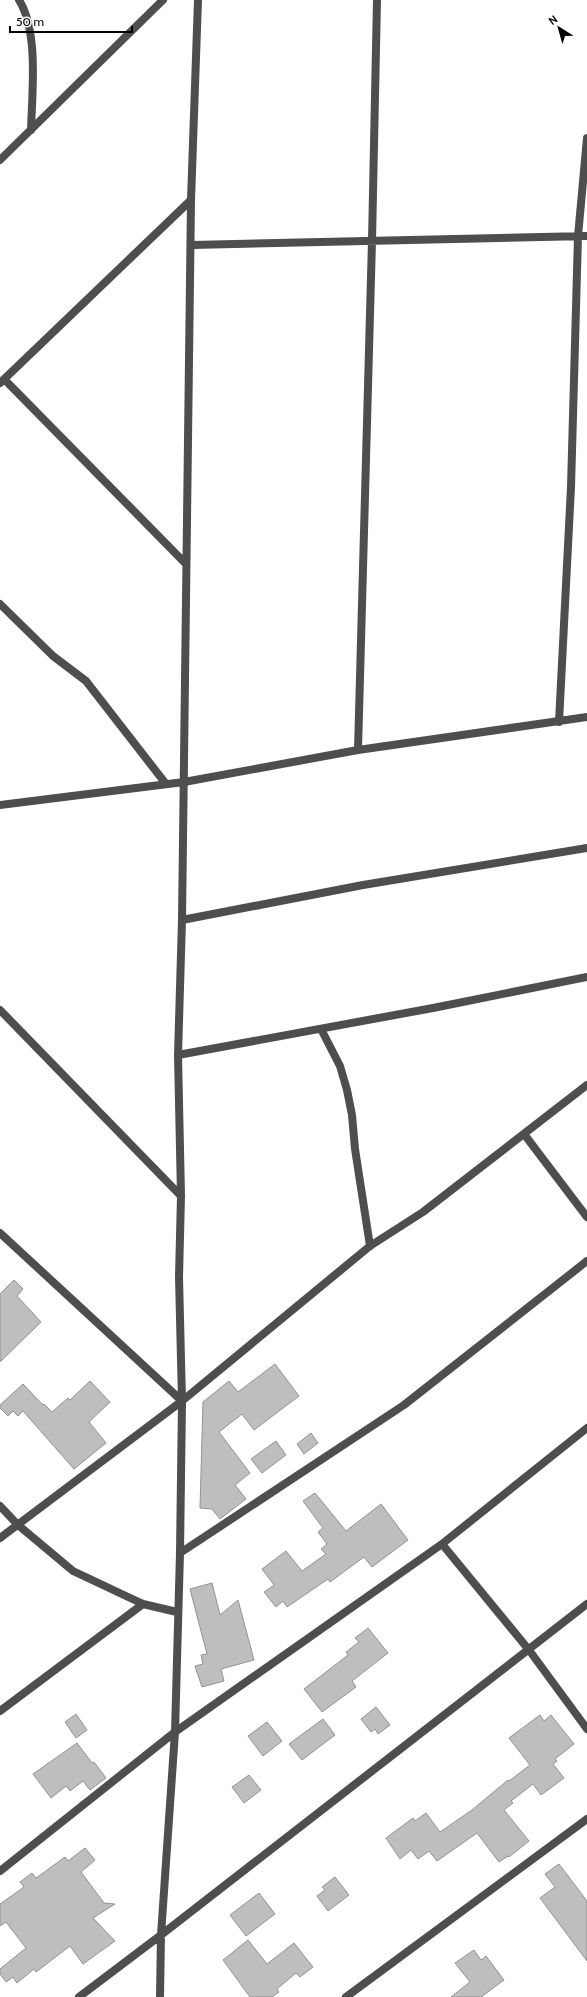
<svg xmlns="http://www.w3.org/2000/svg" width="587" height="1997" font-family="Cabin,sans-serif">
<rect width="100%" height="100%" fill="#fff"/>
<path fill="#bebebe" stroke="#929292" d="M14 1280 23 1289 17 1296 41 1322 0 1362V1294Z
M275 1364 299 1396 254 1430 242 1414 219 1432 250 1473 235 1485 246 1499 220 1519 212 1509 200 1508 203 1402 229 1381 238 1392Z
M90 1381 110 1402 89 1422 106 1443 74 1469 23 1411 18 1416 13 1411 8 1416 0 1408V1405L23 1384 43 1405 44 1404 52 1412 68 1398 70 1400Z
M311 1433 318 1443 304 1454 297 1444Z
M276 1441 286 1455 262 1473 251 1459Z
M315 1493 346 1531 381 1504 408 1540 372 1567 364 1557 330 1582 328 1579 287 1607 283 1601 276 1607 264 1592 274 1585 262 1569 286 1551 302 1571 326 1554 321 1549 327 1544 318 1532 323 1528 303 1501Z
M212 1583 220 1615 238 1600 254 1660 221 1669 224 1681 202 1687 195 1666 203 1664 201 1655 207 1654 190 1589Z
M368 1628 388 1653 352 1681 356 1687 322 1712 304 1689 348 1655 346 1652 359 1642 355 1638Z
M376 1707 390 1725 378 1734 375 1729 371 1732 361 1719Z
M76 1714 87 1730 76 1738 65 1722Z
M540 1715 544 1721 551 1715 574 1744 555 1759 557 1761 553 1764 564 1778 541 1795 533 1784 511 1801 513 1803 504 1810 529 1841 509 1857 508 1856 499 1862 477 1833 437 1861 429 1851 418 1859 411 1850 400 1859 386 1838 413 1818 415 1821 426 1813 440 1832 472 1810 508 1780 509 1781 530 1765 509 1738Z
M323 1719 335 1735 302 1760 289 1744Z
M267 1722 282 1741 263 1756 248 1736Z
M77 1743 92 1763 94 1762 106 1778 90 1790 83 1781 70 1791 66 1786 51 1798 33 1774Z
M249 1775 261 1790 244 1803 232 1787Z
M85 1848 95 1860 81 1872 104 1903 115 1904 93 1918 115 1941 83 1964 70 1946 36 1972 34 1969 17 1983 13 1977 6 1982 0 1974V1969L26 1948 6 1922 0 1926V1904L24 1887 20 1882 32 1873 36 1878 65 1857 68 1861Z
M559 1864 587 1901V1961L540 1898 555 1887 545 1874Z
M335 1877 349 1895 328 1911 317 1896 325 1890 322 1887Z
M259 1893 275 1914 246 1936 230 1915Z
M248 1940 267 1964 294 1943 313 1967 300 1977 296 1973 277 1989 279 1992 272 1997H250L223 1960Z
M474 1950 481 1960 486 1956 504 1980 481 1997H451L470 1982 455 1963Z"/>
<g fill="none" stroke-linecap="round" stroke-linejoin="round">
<path stroke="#4e4e4e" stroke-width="8" d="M19 0C39 32 32 93 31 130
M0 160 163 0
M192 245 587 236
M4 379 186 564
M0 383 191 200
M0 604 53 656 86 681 166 784
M559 722 571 487 578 236 587 138
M358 750 372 241 377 0
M0 805 184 782 358 750 587 717
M182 920 363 885 587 848
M0 1010 181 1196
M321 1029 340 1066 347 1090 352 1115 355 1149 370 1246
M178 1055 433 1008 587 977
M524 1134 587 1217
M0 1233 182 1401
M0 1506 18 1525 73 1571 143 1604 177 1612
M0 1538 182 1401 370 1246 423 1212 587 1085
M442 1544 529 1650 587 1729
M180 1553 404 1405 587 1261
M0 1711 143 1604
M0 1871 175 1732 442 1544 587 1428
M79 1997 161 1935 587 1604
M160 1997 161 1935 175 1732 180 1553 182 1401 179 1277 181 1196 178 1055 182 920 191 200 198 0
M346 1997 587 1819"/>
</g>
<g transform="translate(559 28) rotate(323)" stroke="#ffffff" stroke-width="3" paint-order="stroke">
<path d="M0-3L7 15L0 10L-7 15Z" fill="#000000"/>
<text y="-6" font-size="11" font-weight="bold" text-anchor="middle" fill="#000000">N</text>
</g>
<path d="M10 26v6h122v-6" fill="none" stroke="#000000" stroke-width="2"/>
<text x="16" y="26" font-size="12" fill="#000000" stroke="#ffffff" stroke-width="3" paint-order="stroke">50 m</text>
</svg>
